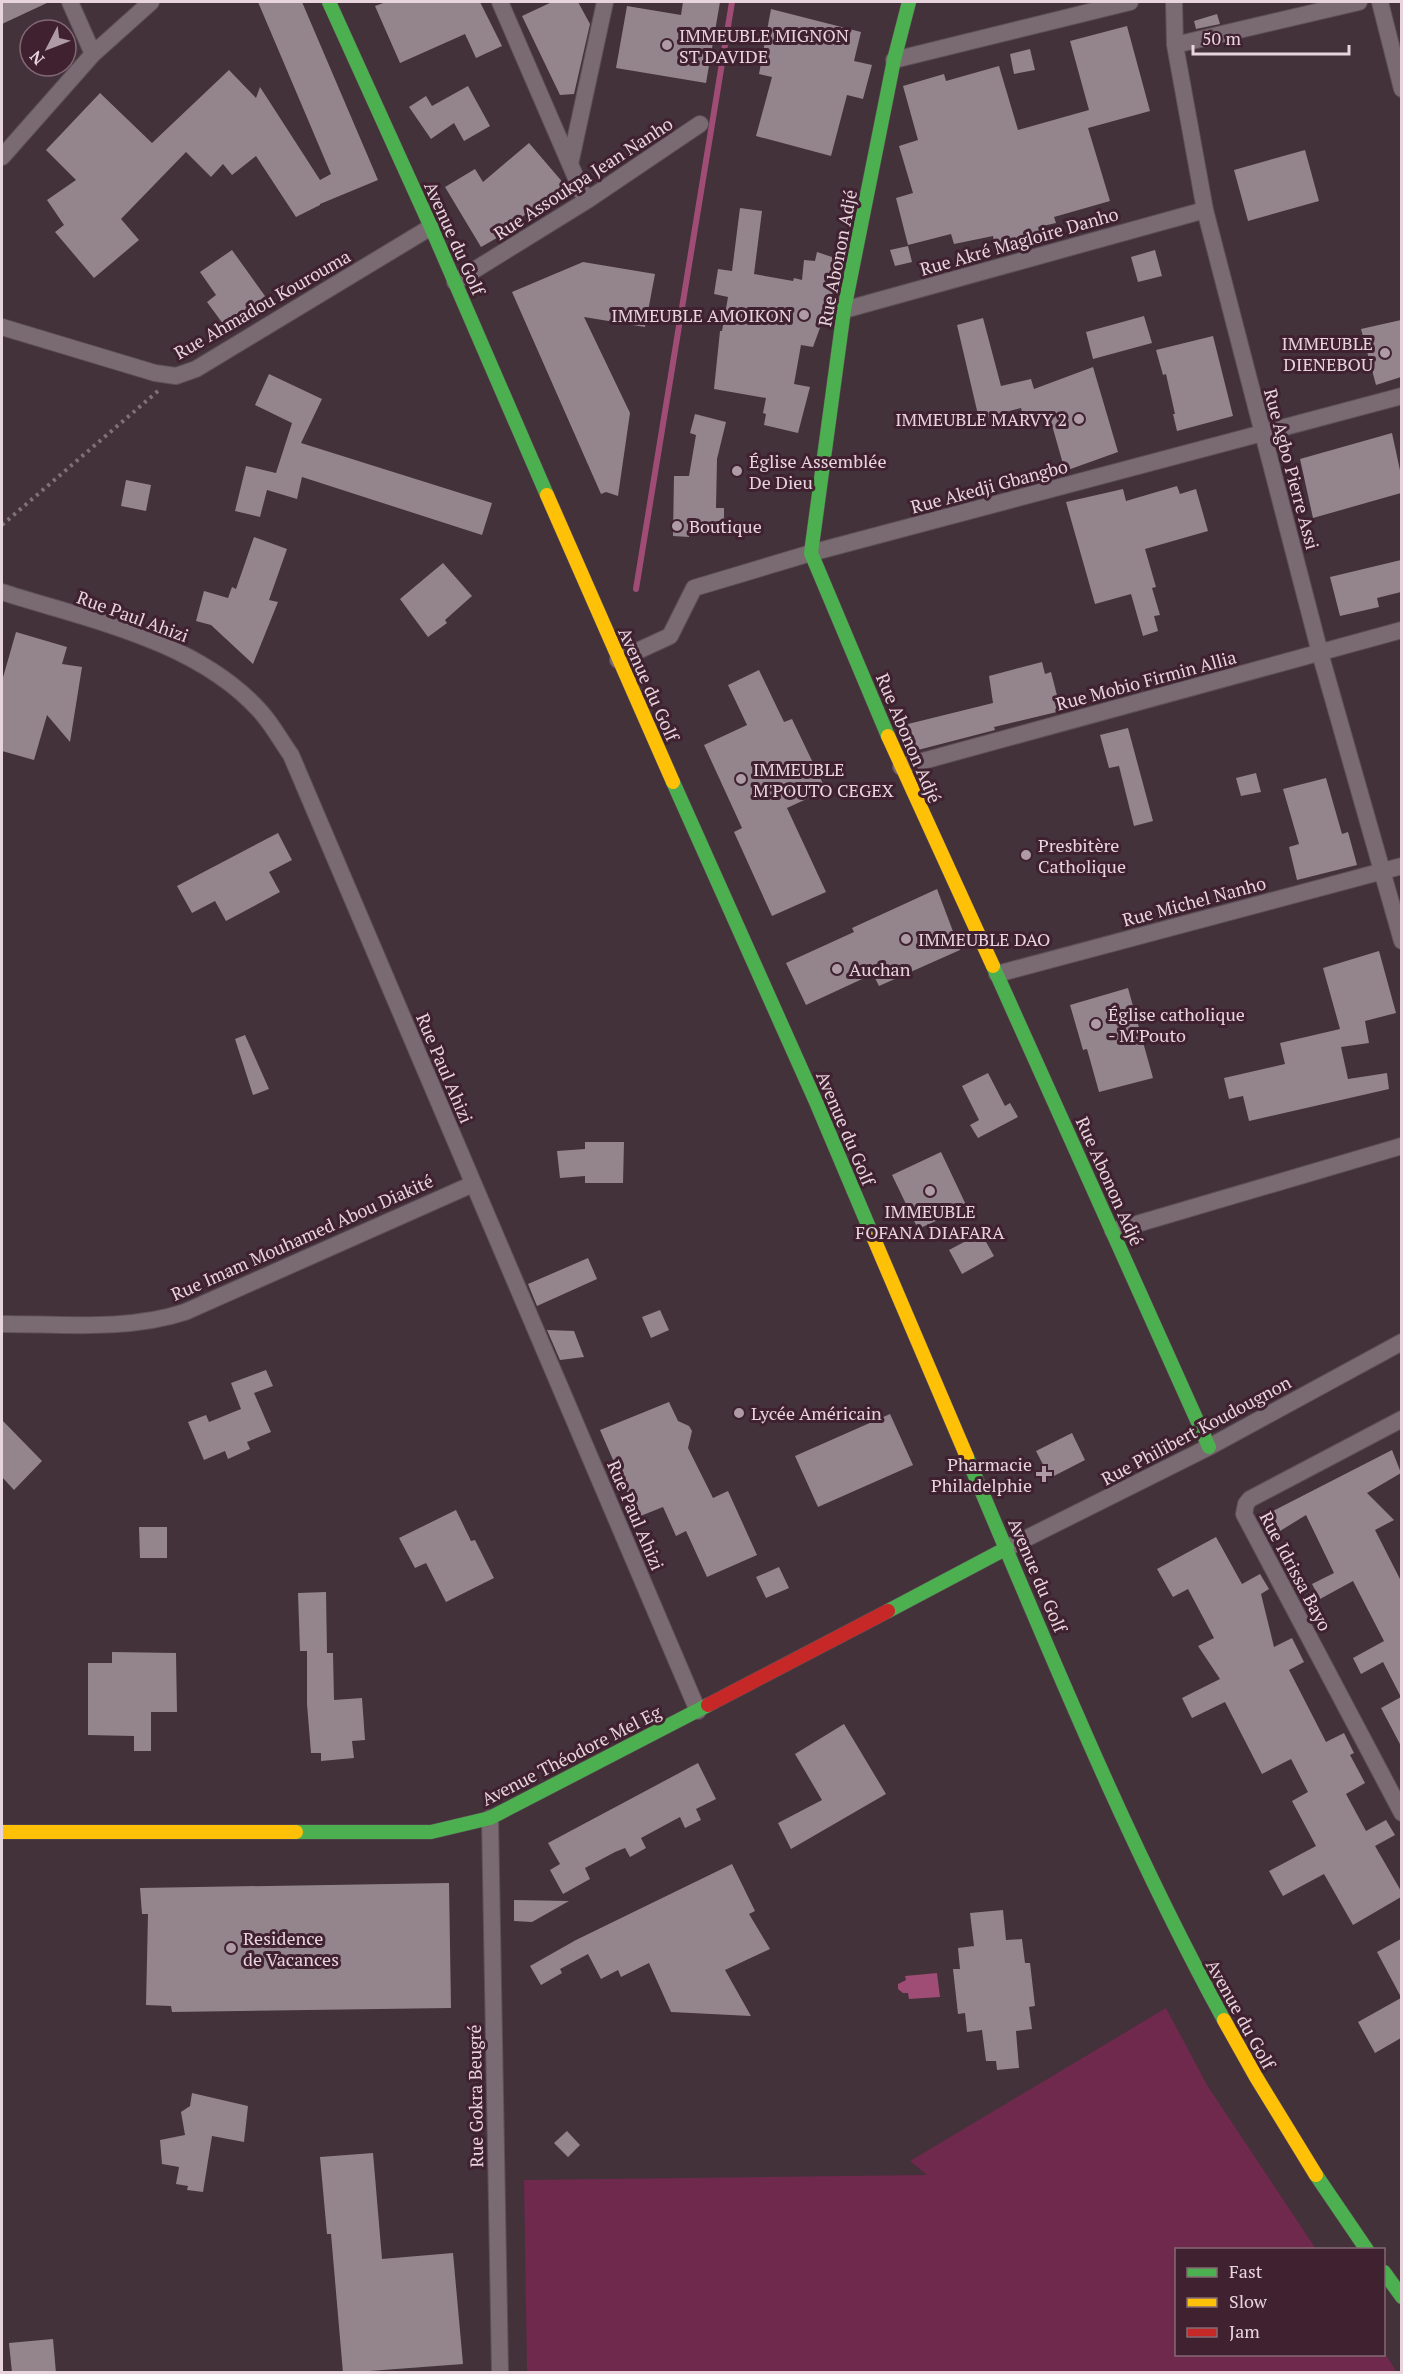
<svg xmlns="http://www.w3.org/2000/svg" width="1403" height="2374" font-family="'PT Serif',serif">
<rect width="100%" height="100%" fill="#43323a"/>
<path fill="#6e294c" d="M1166 2008 1207 2085 1316 2249 1176 2250V2354H1384V2352L1397 2372H527L524 2180 927 2175 910 2161Z"/>
<path fill="#9f4d74" d="M937 1973 940 1997 909 1999 908 1993H903L898 1989V1984L906 1980 905 1976Z"/>
<g fill="none" stroke-linecap="round" stroke-linejoin="round">
<path stroke="#9f4d74" stroke-width="6" d="M636 589 732 2"/>
</g>
<path fill="#94858c" d="M2 2H49L2 24Z
M258 2H302L378 180 320 204V205L296 217 256 156 232 175 223 164 211 177 186 152 121 219 139 240 94 278 55 232 64 225 47 200 76 180 46 150 100 93 152 143 229 70 256 98 260 87 320 180 331 174Z
M386 2H480L502 46 476 58 465 34 400 63 375 6Z
M552 2H578L590 24 574 94 560 95 522 16Z
M683 2H720L706 83 616 68 627 6 681 15Z
M771 9 861 32 854 61 872 65 863 99 847 95 831 156 756 136 772 77 759 74Z
M1217 14 1220 24 1196 29 1194 21Z
M1127 26 1150 111 1088 128 1110 201 1054 217 1056 223 1038 227 1042 244 997 257 993 236 954 244 951 234 908 245 896 198 913 193 899 146 918 140 903 86 944 74 946 81 999 66 1018 130 1089 110 1070 41Z
M1030 49 1035 70 1014 74 1010 54Z
M468 86 490 126 464 141 454 123 431 139 409 107 426 96 432 106Z
M529 143 565 185 539 207 537 205 510 227 511 230 481 247 445 187 475 169 483 182Z
M1305 150 1319 201 1248 221 1234 170Z
M740 208 762 211 754 274 793 281 794 278 802 280 804 260 815 261 817 252 835 258 827 286 834 288 832 295 813 347 801 345 794 384 810 387 798 433 764 425 766 414 763 413 766 398 714 389 720 331H722L728 297 714 294 718 269 732 271Z
M908 246 912 262 895 266 890 250Z
M232 250 270 303 229 332 207 302 216 295 200 272Z
M1155 250 1162 276 1138 282 1131 257Z
M583 262 655 274 645 327 584 317 630 413 618 496 606 492 601 494 512 292Z
M1144 316 1152 343 1093 359 1086 332Z
M983 318 1001 386 1031 379 1034 389 1093 367 1118 452 1065 471 1048 411 1023 417 1021 408 979 419 957 325Z
M1401 320V377L1376 385 1361 329Z
M1213 336 1233 416 1177 431 1173 414H1175L1166 374 1163 375 1156 350Z
M269 374 322 399 301 443 492 503 482 535 302 477 297 499 267 490 260 517 235 511 246 466 276 473 292 423 255 405Z
M695 414 726 422 717 459 716 508H724V525L689 524V537L673 536 674 476H689L696 435 690 433Z
M1392 433 1401 475V493L1313 518 1300 459Z
M126 480 151 485 146 511 121 506Z
M1177 486 1180 494 1196 489 1208 531 1145 549 1156 587 1152 588 1160 615 1154 616 1158 631 1143 636 1131 594 1095 604 1066 502 1123 489 1126 501Z
M254 537 287 549 269 600 278 602 253 664 211 625 196 621 204 591 228 598 232 587 236 589Z
M1401 560V592L1377 598 1379 607 1340 616 1330 577Z
M443 563 472 596 445 620 447 623 428 637 400 599Z
M16 632 67 647 62 664 82 667 70 742 47 715 34 760 2 751V681Z
M1042 662 1045 674 1051 672 1061 711 994 727 995 730 914 751 908 724 993 703 989 676Z
M759 670 784 722 792 719 826 790 787 808 826 892 772 916 734 832 742 828 704 745 747 725 728 685Z
M1128 728 1153 821 1134 826 1119 766 1109 768 1100 735Z
M1256 773 1261 792 1241 796 1236 778Z
M1326 778 1342 834 1348 832 1357 865 1297 880 1289 847 1299 844 1283 789Z
M278 833 292 860 269 872 280 892 226 921 215 901 192 913 177 886Z
M937 889 960 950 879 986 873 974 806 1005 786 963 854 932 852 928Z
M1379 951 1396 1013 1365 1021 1369 1043 1341 1047 1348 1079 1387 1073 1389 1089 1249 1121 1243 1096 1229 1099 1224 1078 1285 1064 1280 1043 1340 1029 1323 968Z
M1128 988 1153 1078 1099 1092 1087 1049 1083 1050 1070 1005Z
M245 1035 269 1089 253 1095 235 1039Z
M988 1073 1005 1106 1010 1103 1018 1117 978 1138 970 1125 979 1120 962 1086Z
M585 1142H624L623 1183H585V1176L560 1178 557 1151 585 1149Z
M941 1152 967 1207 918 1229 892 1175Z
M981 1233 994 1256 962 1274 949 1250Z
M588 1258 597 1279 537 1306 528 1284Z
M660 1310 669 1330 651 1338 642 1317Z
M547 1330 574 1331 584 1357 560 1360Z
M266 1370 273 1386 254 1393 271 1432 247 1442 250 1449 228 1459 225 1451 204 1460 188 1422 206 1415 209 1422 241 1409 231 1383Z
M669 1402 678 1421 689 1426 692 1431 688 1448 713 1498 728 1491 757 1555 707 1577 686 1531 676 1536 663 1507 638 1517 600 1430Z
M890 1414 913 1465 818 1507 795 1456Z
M2 1420 42 1461 14 1490 2 1477Z
M1072 1433 1085 1460 1050 1478 1036 1451Z
M1392 1450 1401 1473 1367 1493 1394 1520 1375 1530 1401 1581V1746L1381 1708 1401 1697 1383 1662 1361 1674 1353 1658 1384 1641 1353 1581 1320 1599 1312 1584 1334 1573 1306 1515 1280 1531 1271 1512Z
M456 1510 471 1541 475 1540 494 1578 446 1602 426 1563 415 1568 399 1538Z
M139 1527H167V1558H140Z
M1216 1537 1242 1584 1260 1574 1269 1589 1261 1594 1274 1647 1292 1638 1304 1662 1289 1670 1326 1742 1344 1733 1354 1753 1350 1755 1365 1783 1346 1794 1366 1831 1386 1820 1395 1835 1375 1846 1401 1891V1897L1353 1925 1324 1874 1283 1896 1269 1871 1316 1846 1292 1801 1308 1792 1291 1759 1262 1774 1225 1702 1192 1718 1182 1698 1220 1679 1198 1646 1214 1638 1188 1589 1173 1597 1157 1569Z
M779 1567 789 1588 766 1598 756 1577Z
M326 1592 327 1653H333L334 1700 362 1698 365 1740 352 1741 354 1758 321 1761V1753H311L307 1704V1651H300L298 1593Z
M112 1652 176 1653 177 1712H151V1751H134V1736L88 1735V1663H112Z
M844 1724 886 1794 791 1849 778 1823 822 1800 795 1754Z
M698 1763 716 1799 696 1809 701 1820 685 1828 680 1817 641 1838 646 1848 630 1857 625 1848 615 1852 585 1868 590 1879 563 1894 550 1870 560 1864 548 1843Z
M732 1864 755 1911 749 1914 770 1949 725 1970 751 2016 671 2012 649 1963 621 1977 618 1970 601 1979 588 1954 560 1969 562 1973 541 1985 530 1966 576 1940Z
M449 1883 451 2008 172 2012 171 2006 146 2005 148 1914H142L140 1888Z
M514 1900 569 1901 532 1922 514 1921Z
M1003 1910 1006 1940 1022 1939 1025 1963H1030L1035 2006 1029 2007 1032 2029 1016 2031 1019 2068 997 2070 996 2061H986L982 2030 967 2032 965 2013 958 2014 953 1969H960L958 1948 974 1946 970 1913Z
M1401 1939V1997L1377 1952Z
M1401 1998V2038L1375 2053 1358 2022Z
M192 2093 248 2106 244 2142 212 2136 203 2192 187 2190 188 2186 176 2184 179 2167 162 2164 160 2140 185 2135 181 2112 190 2106Z
M567 2131 580 2145 568 2157 554 2143Z
M373 2153 382 2259 453 2253 463 2364 343 2373 331 2234H327L320 2157Z
M53 2339 56 2373H12L9 2343Z"/>
<g fill="none" stroke-linecap="round" stroke-linejoin="round">
<defs>
<path id="street" d="M70 2 93 54
M500 2 586 201
M1174 2 1175 45 1205 210 1320 653 1402 941
M1380 2 1402 89
M1175 45 1359 2
M894 60 1130 2
M2 157 93 54 151 2
M570 164 605 2
M455 282 586 201 700 124
M844 310 1205 210
M2 327 155 373 176 376 196 369 431 227
M2 592C89 620 196 640 260 711 272 724 281 741 291 755L698 1711
M618 660 670 636 694 588 811 553 1402 396
M901 767 1402 630
M997 974 1402 866
M1113 1231 1402 1146
M2 1324C62 1324 127 1331 185 1312L473 1184
M1402 1419 1250 1499 1246 1504 1244 1514 1402 1813
M1007 1548 1209 1447 1402 1342
M490 1818 500 2372"/>
<path id="fast" d="M329 2 431 227 547 495
M888 736 811 553 844 310 894 60 909 2
M673 782 816 1102 874 1239
M993 966 1209 1447
M967 1457C1048 1647 1125 1839 1224 2020
M888 1611 1007 1548
M296 1832H431L490 1818 708 1705
M1316 2175 1367 2250
M1384 2272 1402 2297"/>
<path id="slow" d="M547 495 673 782
M888 736 993 966
M874 1239 967 1457
M2 1832H296
M1224 2020 1256 2077 1316 2175"/>
<path id="jam" d="M708 1705 888 1611"/>
</defs>
<use href="#street" stroke="#5e5056" stroke-width="18"/>
<use href="#fast" stroke="#5e5056" stroke-width="15"/>
<use href="#slow" stroke="#5e5056" stroke-width="15"/>
<use href="#jam" stroke="#5e5056" stroke-width="15"/>
<path stroke="#7e7277" stroke-width="4" stroke-dasharray="3 4.5" stroke-linecap="butt" d="M2 525 158 391"/>
<use href="#street" stroke="#796b71" stroke-width="16"/>
<use href="#fast" stroke="#4caf50" stroke-width="14"/>
<use href="#slow" stroke="#ffc107" stroke-width="14"/>
<use href="#jam" stroke="#c62828" stroke-width="14"/>
</g>
<g fill="#ae9ba3" stroke="#3f212f" stroke-width="2">
<circle cx="667" cy="45" r="6"/>
<circle cx="804" cy="315" r="6"/>
<circle cx="1385" cy="353" r="6"/>
<circle cx="1079" cy="419" r="6"/>
<circle cx="737" cy="471" r="6"/>
<circle cx="677" cy="526" r="6"/>
<circle cx="741" cy="779" r="6"/>
<circle cx="1026" cy="855" r="6"/>
<circle cx="906" cy="939" r="6"/>
<circle cx="837" cy="969" r="6"/>
<circle cx="1096" cy="1024" r="6"/>
<circle cx="930" cy="1191" r="6"/>
<circle cx="739" cy="1413" r="6"/>
<path d="M1041 1465h6v6h6v6h-6v6h-6v-6h-6v-6h6z"/>
<circle cx="231" cy="1948" r="6"/>
</g>
<g text-anchor="middle" dominant-baseline="central" stroke-width="6" stroke-linejoin="round" paint-order="stroke">
<g font-size="18" fill="#e8d4dc" stroke="#3f212f" text-anchor="start">
<text x="679" y="35">IMMEUBLE MIGNON<tspan x="679" dy="21">ST DAVIDE</tspan></text>
<text x="792" y="315" text-anchor="end">IMMEUBLE AMOIKON</text>
<text x="1373" y="343" text-anchor="end">IMMEUBLE<tspan x="1373" dy="21">DIENEBOU</tspan></text>
<text x="1067" y="419" text-anchor="end">IMMEUBLE MARVY 2</text>
<text x="749" y="461">Église Assemblée<tspan x="749" dy="21">De Dieu</tspan></text>
<text x="689" y="526">Boutique</text>
<text x="753" y="769">IMMEUBLE<tspan x="753" dy="21">M'POUTO CEGEX</tspan></text>
<text x="1038" y="845">Presbitère<tspan x="1038" dy="21">Catholique</tspan></text>
<text x="918" y="939">IMMEUBLE DAO</text>
<text x="849" y="969">Auchan</text>
<text x="1108" y="1014">Église catholique<tspan x="1108" dy="21">- M'Pouto</tspan></text>
<text x="930" y="1211" text-anchor="middle">IMMEUBLE<tspan x="930" dy="21">FOFANA DIAFARA</tspan></text>
<text x="751" y="1413">Lycée Américain</text>
<text x="1032" y="1464" text-anchor="end">Pharmacie<tspan x="1032" dy="21">Philadelphie</tspan></text>
<text x="243" y="1938">Residence<tspan x="243" dy="21">de Vacances</tspan></text>
</g>
<g font-size="18" fill="#e8d4dc" stroke="#3f212f">
<text transform="translate(583 178) rotate(-33)">Rue Assoukpa Jean Nanho</text>
<text transform="translate(455 238) rotate(66)">Avenue du Golf</text>
<text transform="translate(1019 241) rotate(-16)">Rue Akré Magloire Danho</text>
<text transform="translate(837 258) rotate(-79)">Rue Abonon Adjé</text>
<text transform="translate(262 304) rotate(-30)">Rue Ahmadou Kourouma</text>
<text transform="translate(1292 469) rotate(75)">Rue Agbo Pierre Assi</text>
<text transform="translate(989 486) rotate(-15)">Rue Akedji Gbangbo</text>
<text transform="translate(133 616) rotate(20)">Rue Paul Ahizi</text>
<text transform="translate(1146 680) rotate(-15)">Rue Mobio Firmin Allia</text>
<text transform="translate(649 684) rotate(66)">Avenue du Golf</text>
<text transform="translate(909 738) rotate(67)">Rue Abonon Adjé</text>
<text transform="translate(1194 901) rotate(-15)">Rue Michel Nanho</text>
<text transform="translate(445 1068) rotate(67)">Rue Paul Ahizi</text>
<text transform="translate(846 1128) rotate(67)">Avenue du Golf</text>
<text transform="translate(1110 1181) rotate(66)">Rue Abonon Adjé</text>
<text transform="translate(302 1237) rotate(-24)">Rue Imam Mouhamed Abou Diakité</text>
<text transform="translate(1196 1430) rotate(-28)">Rue Philibert Koudougnon</text>
<text transform="translate(636 1515) rotate(67)">Rue Paul Ahizi</text>
<text transform="translate(1296 1571) rotate(62)">Rue Idrissa Bayo</text>
<text transform="translate(1038 1575) rotate(67)">Avenue du Golf</text>
<text transform="translate(571 1755) rotate(-27)">Avenue Théodore Mel Eg</text>
<text transform="translate(1241 2014) rotate(61)">Avenue du Golf</text>
<text transform="translate(475 2096) rotate(-91)">Rue Gokra Beugré</text>
</g>
</g>
<rect width="1403" height="2374" fill="none" stroke="#e8d4dc" stroke-width="6"/>
<rect x="1175" y="2248" width="210" height="108" fill="#3f212f" stroke="#836974" stroke-width="1.5"/>
<rect x="1187" y="2268" width="30" height="9" fill="#4caf50" stroke="#836974" stroke-width="1.5"/>
<text x="1229" y="2278" font-size="18" fill="#e8d4dc">Fast</text>
<rect x="1187" y="2298" width="30" height="9" fill="#ffc107" stroke="#836974" stroke-width="1.5"/>
<text x="1229" y="2308" font-size="18" fill="#e8d4dc">Slow</text>
<rect x="1187" y="2328" width="30" height="9" fill="#c62828" stroke="#836974" stroke-width="1.5"/>
<text x="1229" y="2338" font-size="18" fill="#e8d4dc">Jam</text>
<g transform="translate(48 48) rotate(228)"><circle r="28" fill="#3f212f" stroke="#836974" stroke-width="1.5"/>
<path d="M0-4.5L10 22L0 15L-10 22Z" fill="#ae9ba3"/>
<text y="-9" font-size="16" font-weight="bold" text-anchor="middle" fill="#e8d4dc">N</text>
</g>
<path d="M1193 45v9h156v-9" fill="none" stroke="#e8d4dc" stroke-width="3"/>
<text x="1202" y="45" font-size="18" fill="#e8d4dc" stroke="#3f212f" stroke-width="4.5" paint-order="stroke">50 m</text>
</svg>
